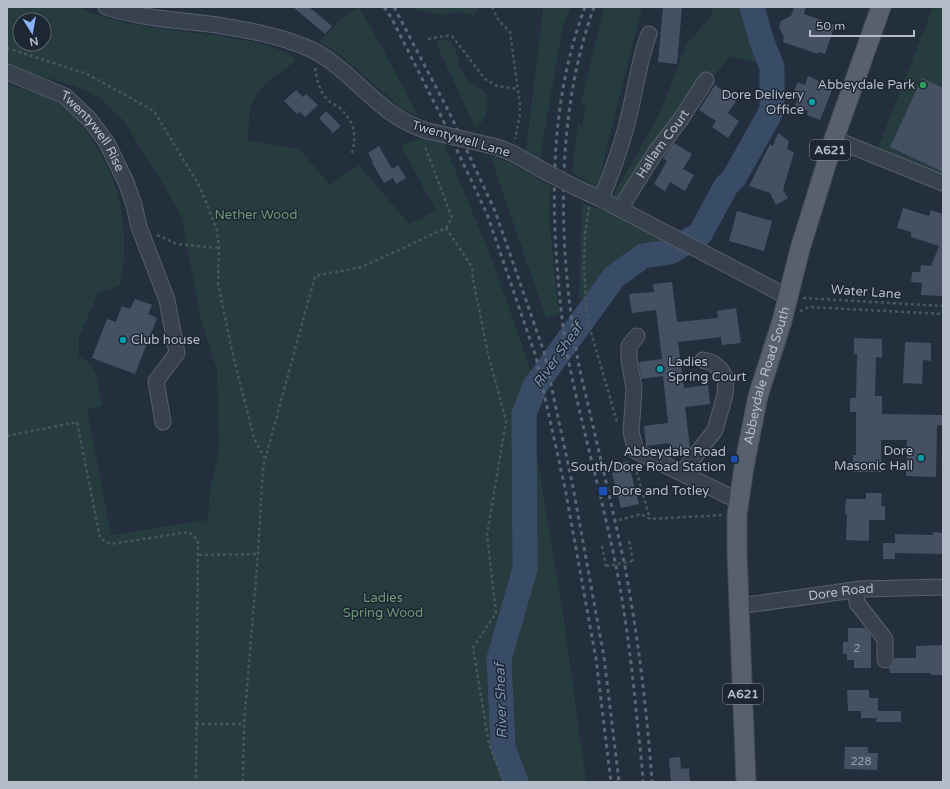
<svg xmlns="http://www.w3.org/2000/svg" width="950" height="789" font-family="'Varela Round',sans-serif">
<rect width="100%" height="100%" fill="#242f3e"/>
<path fill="#263c3f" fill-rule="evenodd" d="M7 7H80L91 13 126 23 156 28 221 36 244 40 267 45 288 53 296 61C278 74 256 86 251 109 248 119 249 131 248 140L299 149 330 185 359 165 409 224 436 211 401 146 419 138 444 143 494 265 532 374 533 432 564 619 586 782H7V84C24 90 43 94 58 103 72 111 82 126 91 139 116 175 126 212 124 256 124 266 121 276 120 286L99 292 79 337V357C84 359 89 361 92 366 99 376 99 394 102 406L87 409 111 535 208 520 210 489 219 450 217 370 201 321 182 218 173 201 124 121 101 99 88 91 54 80 7 67ZM20 20H44V44H20Z
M358 7 376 36 418 116 401 108 344 58 332 49 319 42 340 20Z
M411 7H479L474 15 457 12 441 15 417 10Z
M543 7H571L563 25 540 158 526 151Z
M604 7H642L597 187 572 173 578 125 582 126 586 105 581 103Z
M711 7H753L762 42 772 67 729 56 620 209 609 203 659 115 686 45 712 15Z
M933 7H943V189L872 163Z
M443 39C458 40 456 61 462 72 464 76 468 81 472 84 475 87 482 89 485 93 492 104 485 122 475 128L458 90 438 48C437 43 438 41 443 39Z
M490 155 506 161 551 186 549 217 559 315 546 318Z
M582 203 610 213 673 243 670 252 643 256 614 276 601 295 579 298Z"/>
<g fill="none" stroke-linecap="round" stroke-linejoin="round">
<path stroke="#394c67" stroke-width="25" d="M516 782 503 747 499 659 525 569 524 414 535 386 614 277 643 256 670 252 700 234 726 186 734 178 772 110V67L762 42 752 7"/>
</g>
<path fill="#455162" d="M293 7H309L332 26 325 34Z
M663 7H682L677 64 658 62Z
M794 7H806L804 14 835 25 825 54 819 52 818 54 783 42 784 37 779 27 781 21 791 16Z
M808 76 819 81 818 85 832 90 820 120 807 115 808 111 795 106 798 98 792 96 798 82 805 85Z
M922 78 943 88V172L890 147Z
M715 85 737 100 728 113 739 121 728 138 712 127 716 121 699 110Z
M296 90 303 97 306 94 318 105 305 117 300 112 297 114 284 101Z
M326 111 341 126 333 133 319 118Z
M778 133 789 141 787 149 794 152 783 190 788 198 776 205 770 193 749 186 770 144 773 146Z
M674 143 692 154 683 169 694 175 685 191 670 182 665 191 654 184 667 161 663 158Z
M379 146 392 169 398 165 406 178 396 184 393 178 384 183 372 163 373 162 368 153Z
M903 208 929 216 931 210 943 214V296L921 295 922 283 911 282 912 272H920L921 265 931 266 939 246 911 237V232L897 228Z
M737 211 772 221 764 251 729 241Z
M672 282 677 322 718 318 717 311 736 308 741 343 722 345 721 337 678 342 684 388 708 385 710 404 685 407 690 448 670 451 669 443 646 446 644 426 668 423 663 376 641 379 639 362 662 359 656 310 632 313 629 294 654 292 653 284Z
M135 299 152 305 148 314 157 318 135 374 92 358 107 319 116 322 122 306 130 309Z
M854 338 882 339V358L876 357 875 396H882V414L943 415V426L937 425 936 477 906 476 907 440H881V472H853V455H856V412H850V398H856L857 354H854Z
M905 342 931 343V361L923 360 922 384 903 383Z
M628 461 639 504 621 508 612 473 615 472 613 465Z
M866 493H882L881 506H885V520H869V541L846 540 847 514H845L846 499H866Z
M933 532 943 533V554L895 553V559H883V543H895V534L933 535Z
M848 628H865L871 635V668H854V660H847V654H843V642H848Z
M943 645V675H931V673H890L889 668 893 664 894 658H916V646Z
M847 690H869V698H878V711H901V722H876L877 718H861V711H848Z
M845 747H868V753H878L877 770 844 769Z
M680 757 681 769 689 768 690 782H671L669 758Z"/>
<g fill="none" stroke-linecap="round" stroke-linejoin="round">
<defs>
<g id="minor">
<path d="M106 7C143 19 180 20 217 25 247 30 276 35 303 46 351 64 376 117 428 131"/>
<path id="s1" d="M7 72 65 96 90 120 107 143 126 182 134 205 139 227 167 300 177 353 156 381 163 422"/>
<path d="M834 139 943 183"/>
<path d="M497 147 512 153 546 172"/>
<path d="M575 187 601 199 788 297"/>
<path d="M601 199C612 172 623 144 629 115 636 88 639 60 649 34"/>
<path id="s2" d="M620 209 655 153 681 119 706 80"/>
<path d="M637 336 629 346V359L634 389 631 432 636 451 739 501"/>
<path d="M682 473 715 430 725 395 726 379 721 370 713 363 703 360"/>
<path d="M856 590 857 603 885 639V660"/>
<path id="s3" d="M739 606 861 589 943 587"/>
</g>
<g id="major">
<path id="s4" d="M746 782 737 553V515L744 467 758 396 782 321 800 249 834 139 881 7"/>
</g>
</defs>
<use href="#minor" stroke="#565f6c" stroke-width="17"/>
<use href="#major" stroke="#414a57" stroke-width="21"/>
<path stroke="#44595c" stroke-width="2.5" stroke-dasharray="3 3" stroke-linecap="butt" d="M492 7 499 21 510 32 520 105V114L515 139
M428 39 444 36H452L485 79 497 86 518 89
M7 48 87 74 154 111 200 187 217 230 219 248 218 283 232 351 254 438 264 457
M315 68C317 79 319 91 327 99 330 103 336 105 340 108 354 122 357 134 352 153
M589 207 585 234 584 266 587 318 617 422
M446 228 472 267 473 279 488 354 506 421 487 535 496 613 473 648 489 744 504 782
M157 235 177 244 219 248
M803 298 943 306
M800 311 809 307 943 314
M7 436 77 422 100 538 110 544 189 532 198 540 196 782
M635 466 650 519
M619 520 641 514 650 519 723 515
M629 541 633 561
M602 546 606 566
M199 555 258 554
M196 724H244
M243 782 244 724 258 554 263 467 315 276 362 267 446 228 452 218 424 144"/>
<use href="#minor" stroke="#38414e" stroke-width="15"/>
<use href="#major" stroke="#56606e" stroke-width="19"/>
<path stroke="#5a6575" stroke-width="3" stroke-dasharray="4 4" stroke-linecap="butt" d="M384 7 391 17 441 116 487 214 536 357 565 488 596 659 611 782
M394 7 449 112 495 211 544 352 573 487 604 657 619 782
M585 7C553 92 550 186 558 276 560 304 563 331 568 358 582 428 602 497 616 566 626 617 632 668 637 719 639 740 642 761 643 782
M594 7C555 115 558 243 577 355 580 373 585 391 589 409 601 461 614 514 625 567 638 637 647 710 652 782"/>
<defs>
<path id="minor-bridge" d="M428 131 497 147
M546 172 575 187"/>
</defs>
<use href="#minor-bridge" stroke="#565f6c" stroke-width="17" stroke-linecap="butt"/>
<path stroke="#44595c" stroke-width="2.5" stroke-dasharray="3 3" stroke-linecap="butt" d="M606 566 633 561"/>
<use href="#minor-bridge" stroke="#38414e" stroke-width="15"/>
</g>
<circle fill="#2e9e5b" stroke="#1d2633" stroke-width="1.5" cx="923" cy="85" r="4"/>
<g fill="#0f9aa8" stroke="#1d2633" stroke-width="1.5">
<circle cx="812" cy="102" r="4"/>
<circle cx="123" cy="340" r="4"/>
<circle cx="660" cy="369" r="4"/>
<circle cx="921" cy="458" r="4"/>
</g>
<g fill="#1a4fb4" stroke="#1d2633" stroke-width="1.5">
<rect x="730" y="455" width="8" height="8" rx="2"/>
<rect x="598" y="486" width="10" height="10" rx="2"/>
</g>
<g text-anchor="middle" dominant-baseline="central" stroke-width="3" stroke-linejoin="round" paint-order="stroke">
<g font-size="11" fill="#98a1af">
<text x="857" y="648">2</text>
<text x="861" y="761">228</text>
</g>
<g fill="#1d2633" stroke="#878f9c" stroke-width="1">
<rect x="810" y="140" width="40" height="20" rx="3"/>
<rect x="723" y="684" width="40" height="20" rx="3"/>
</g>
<g font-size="12" font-weight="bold" fill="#b4bcc9">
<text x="830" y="150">A621</text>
<text x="743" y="694">A621</text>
</g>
<g font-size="13" fill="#b4bcc9" stroke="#1d2633" text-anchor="end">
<text x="915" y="85">Abbeydale Park</text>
<text x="804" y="95">Dore Delivery<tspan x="804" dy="15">Office</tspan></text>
<text x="131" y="340" text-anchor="start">Club house</text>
<text x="668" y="362" text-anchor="start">Ladies<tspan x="668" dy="15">Spring Court</tspan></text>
<text x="913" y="451">Dore<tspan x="913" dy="15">Masonic Hall</tspan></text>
<text x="726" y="452">Abbeydale Road<tspan x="726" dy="15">South/Dore Road Station</tspan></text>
<text x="612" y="491" text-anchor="start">Dore and Totley</text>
</g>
<g font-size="13" fill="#b4bcc9" stroke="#1d2633">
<text stroke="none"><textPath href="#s1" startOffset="108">Twentywell Rise</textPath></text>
<text transform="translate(461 139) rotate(16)">Twentywell Lane</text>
<text stroke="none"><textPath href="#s2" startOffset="78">Hallam Court</textPath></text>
<text transform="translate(866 292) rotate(4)">Water Lane</text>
<text stroke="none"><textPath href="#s4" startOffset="410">Abbeydale Road South</textPath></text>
<text stroke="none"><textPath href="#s3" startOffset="103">Dore Road</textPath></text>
</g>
<g font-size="13" fill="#6b9a76" stroke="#1d2633">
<text x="256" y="215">Nether Wood</text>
<text x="383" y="598">Ladies<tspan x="383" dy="15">Spring Wood</tspan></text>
</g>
<g font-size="14" font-style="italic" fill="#7c92b1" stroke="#1d2633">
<text transform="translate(558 355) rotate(-55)">River Sheaf</text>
<text transform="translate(501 701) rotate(-92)">River Sheaf</text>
</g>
</g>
<rect width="950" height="789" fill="none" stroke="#b4bcc9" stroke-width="16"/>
<g transform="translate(32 32) rotate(169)"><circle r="19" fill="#1d2633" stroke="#59626f"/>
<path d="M0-3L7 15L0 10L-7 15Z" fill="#8ab4f8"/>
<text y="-6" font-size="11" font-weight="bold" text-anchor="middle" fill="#b4bcc9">N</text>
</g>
<path d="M810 30v6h104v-6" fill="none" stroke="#b4bcc9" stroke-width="2"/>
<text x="816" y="30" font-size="12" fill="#b4bcc9" stroke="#1d2633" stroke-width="3" paint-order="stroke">50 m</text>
</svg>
